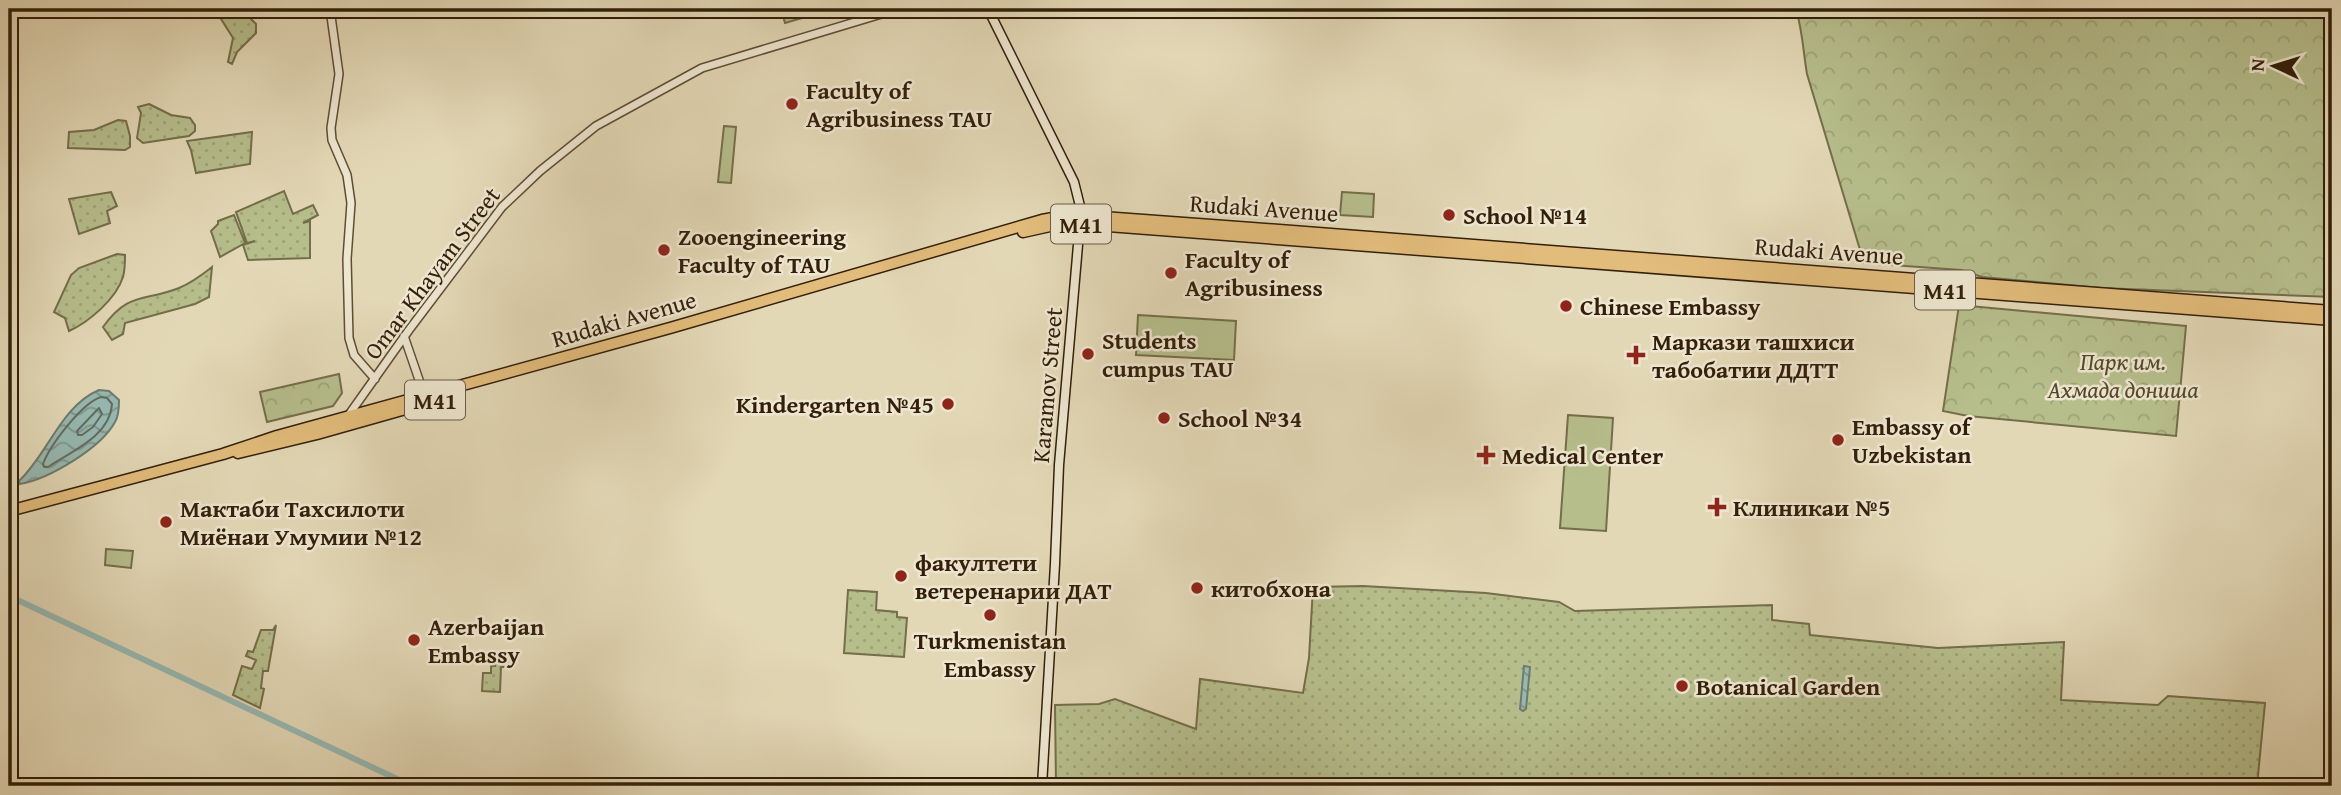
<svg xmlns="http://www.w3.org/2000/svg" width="2341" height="795" font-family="'Gentium Book Plus',serif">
<defs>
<pattern id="grass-dots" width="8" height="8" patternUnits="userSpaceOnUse" patternTransform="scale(1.75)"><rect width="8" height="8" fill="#b6be8c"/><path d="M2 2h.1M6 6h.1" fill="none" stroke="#9da377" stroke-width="1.8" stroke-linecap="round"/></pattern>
<pattern id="forest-crowns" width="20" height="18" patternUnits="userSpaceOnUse" patternTransform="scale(1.75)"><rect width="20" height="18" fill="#b6be8c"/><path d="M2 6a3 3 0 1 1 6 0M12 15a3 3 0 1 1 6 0" fill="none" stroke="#9da377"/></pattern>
<pattern id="water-waves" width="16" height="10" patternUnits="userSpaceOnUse" patternTransform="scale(1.75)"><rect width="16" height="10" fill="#96b9b2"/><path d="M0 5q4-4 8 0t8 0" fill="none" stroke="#7b968f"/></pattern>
</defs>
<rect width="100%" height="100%" fill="#e3d8b6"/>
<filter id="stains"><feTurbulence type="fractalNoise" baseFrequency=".00286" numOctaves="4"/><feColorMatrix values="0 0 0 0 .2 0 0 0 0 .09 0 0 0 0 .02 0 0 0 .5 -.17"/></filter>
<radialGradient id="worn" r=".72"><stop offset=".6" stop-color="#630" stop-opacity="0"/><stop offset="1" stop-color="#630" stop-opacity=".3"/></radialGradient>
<path fill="url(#grass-dots)" stroke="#746e4a" stroke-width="2" d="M210 9H241L256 24V33L237 52 232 64 228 62 233 38 221 19Z
M149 104 171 115 190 118 195 125V131L189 136 143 143 137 138 141 113 138 107Z
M118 120 126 121 130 136V147L125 150 68 148 69 132 94 130Z
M252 132 250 164 196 173 191 150 187 141Z
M284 191 293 214 313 205 318 215 303 223 310 221V258L248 260 243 245 255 241 247 243 236 212Z
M111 192 117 206 107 211 110 223 79 234 69 199Z
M234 215 245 243 220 257 211 231 218 224V221Z
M117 254 125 255C125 262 125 270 123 277 116 299 89 322 69 331L65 318 54 312 71 275 79 268Z
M212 267 209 297 195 304 125 323 123 334 112 340 103 327C129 291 144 302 179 288 191 283 202 275 212 267Z
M1363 586 1486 593 1559 602 1575 611 1772 605V620L1809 624 1810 635 1938 648 2064 642 2061 700 2158 705 2168 696 2265 703 2257 786H1056L1055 705 1099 704 1115 699 1196 729 1200 679 1303 693 1309 658 1313 587Z
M848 590 877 592 876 610 897 612V617L907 618 904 657 844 653Z
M276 625 268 671H263L261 688 264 689 260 708 233 695 242 666 252 669 256 660 246 656 248 651 253 652 261 630H273Z
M496 656H508V667H501L500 692 482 691 483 673H491V666H495Z"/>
<path fill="url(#forest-crowns)" stroke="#746e4a" stroke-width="2" d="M1796 9H2332V297L2101 288 1982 277 1961 270 1864 263 1807 74C1803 51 1803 33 1796 9Z
M1959 305 2186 326 2176 436 1968 416 1943 411Z
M339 374 342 393 333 406 267 422 260 392Z"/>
<path fill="#b6be8c" stroke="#746e4a" stroke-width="2" d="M781 9H833L785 23Z
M724 126 736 127 731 183 718 182Z
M1342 192 1374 194 1373 217 1340 215Z
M1138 315 1236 321 1234 360 1136 355Z
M1568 415 1613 418 1606 531 1560 528Z
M106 549 133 551 131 568 105 565Z"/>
<path fill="url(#water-waves)" stroke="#6e7b6e" stroke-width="2" d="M99 390 109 391 119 400C119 407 119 416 115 422 101 448 49 479 20 484L19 481C48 454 61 406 99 390Z
M1524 666 1530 667 1526 709 1523 711 1520 709Z"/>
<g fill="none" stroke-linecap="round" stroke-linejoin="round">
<path stroke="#646c5e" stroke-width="2" d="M101 397 107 398 112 404C110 436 72 451 48 467H44L43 464C50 445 82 403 101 397Z
M99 408 102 414 93 427 82 435H78L77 431Z"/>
<path stroke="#96b9b2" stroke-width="6" d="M9 596 412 786"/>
<defs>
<path id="tertiary" d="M330 9 339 74 331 128 332 140 347 175 351 203 347 259 349 338 354 355 375 379
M404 336 427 403
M348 416 409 330 502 207 540 171 596 126 702 68 898 9"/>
<path id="secondary" d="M988 9 1074 182 1081 210 1059 465 1055 564 1042 786"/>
<path id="trunk" d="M1023 232 1059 224 1108 226 2332 320
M238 453 317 434 402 410
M9 511 223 454 277 436 670 328 1042 220 1064 216H1089L1252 228 2332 311"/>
</defs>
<use href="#tertiary" stroke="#5f4d34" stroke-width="10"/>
<use href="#secondary" stroke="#331f09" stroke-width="11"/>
<use href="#trunk" stroke="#331f09" stroke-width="13"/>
<use href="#tertiary" stroke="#ede6d0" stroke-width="7"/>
<use href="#secondary" stroke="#ede6d0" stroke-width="8"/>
<use href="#trunk" stroke="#e2bc7b" stroke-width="10"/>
</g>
<g fill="#8f2418" stroke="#ede6d0" stroke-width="2.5">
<circle cx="792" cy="104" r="7"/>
<circle cx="1449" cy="215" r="7"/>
<circle cx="664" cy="250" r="7"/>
<circle cx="1171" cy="273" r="7"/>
<circle cx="1566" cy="306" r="7"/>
<circle cx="1088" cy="354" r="7"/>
<path d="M1632.5 344.5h7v7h7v7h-7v7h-7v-7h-7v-7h7z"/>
<circle cx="948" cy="404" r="7"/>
<circle cx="1164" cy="418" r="7"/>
<circle cx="1838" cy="440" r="7"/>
<path d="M1482.5 444.5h7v7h7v7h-7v7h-7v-7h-7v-7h7z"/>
<path d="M1713.5 496.5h7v7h7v7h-7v7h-7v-7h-7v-7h7z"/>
<circle cx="166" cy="522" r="7"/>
<circle cx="901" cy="576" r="7"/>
<circle cx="1197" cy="588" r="7"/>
<circle cx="990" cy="615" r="7"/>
<circle cx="414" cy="640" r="7"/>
<circle cx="1682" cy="686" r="7"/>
</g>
<g text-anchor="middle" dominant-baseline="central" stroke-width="5" stroke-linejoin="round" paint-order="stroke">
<g fill="#ede6d0" stroke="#6b5b45" stroke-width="2">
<rect x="1051" y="204.5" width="60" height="39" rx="5"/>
<rect x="1915" y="270.5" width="60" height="39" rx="5"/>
<rect x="405" y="380.5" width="60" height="39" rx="5"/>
</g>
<g font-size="23" font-weight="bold" fill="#331f09">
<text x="1081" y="224">M41</text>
<text x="1945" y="290">M41</text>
<text x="435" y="400">M41</text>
</g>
<g font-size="24" font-weight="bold" fill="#331f09" stroke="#ede6d0" text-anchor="start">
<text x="806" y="90">Faculty of<tspan x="806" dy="28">Agribusiness TAU</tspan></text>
<text x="1463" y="215">School №14</text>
<text x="678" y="236">Zooengineering<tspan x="678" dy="28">Faculty of TAU</tspan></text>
<text x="1185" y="259">Faculty of<tspan x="1185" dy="28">Agribusiness</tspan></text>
<text x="1580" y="306">Chinese Embassy</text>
<text x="1102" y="340">Students<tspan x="1102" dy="28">cumpus TAU</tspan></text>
<text x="1652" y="341">Маркази ташхиси<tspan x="1652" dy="28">табобатии ДДТТ</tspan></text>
<text x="934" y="404" text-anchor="end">Kindergarten №45</text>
<text x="1178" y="418">School №34</text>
<text x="1852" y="426">Embassy of<tspan x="1852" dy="28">Uzbekistan</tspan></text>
<text x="1502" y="455">Medical Center</text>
<text x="1733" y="507">Клиникаи №5</text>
<text x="180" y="508">Мактаби Тахсилоти<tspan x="180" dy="28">Миёнаи Умумии №12</tspan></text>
<text x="915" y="562">факултети<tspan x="915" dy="28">ветеренарии ДАТ</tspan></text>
<text x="1211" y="588">китобхона</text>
<text x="428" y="626">Azerbaijan<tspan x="428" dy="28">Embassy</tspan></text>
<text x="990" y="640" text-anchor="middle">Turkmenistan<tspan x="990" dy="28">Embassy</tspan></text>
<text x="1696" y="686">Botanical Garden</text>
</g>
<g font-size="24" fill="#331f09" stroke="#ede6d0">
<text transform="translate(1264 208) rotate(4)">Rudaki Avenue</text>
<text transform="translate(1829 251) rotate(4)">Rudaki Avenue</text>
<text transform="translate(432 273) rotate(-53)">Omar Khayam Street</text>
<text transform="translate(624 319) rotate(-16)">Rudaki Avenue</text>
<text transform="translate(1047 385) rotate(-85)">Karamov Street</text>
</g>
<g font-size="24" font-style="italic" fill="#54472a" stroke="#ede6d0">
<text x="2123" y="361">Парк им.<tspan x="2123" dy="28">Ахмада дониша</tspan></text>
</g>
</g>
<rect width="2341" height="795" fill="none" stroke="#e3d8b6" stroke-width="35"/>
<rect x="10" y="10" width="2320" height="774" fill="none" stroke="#331f09" stroke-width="3.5"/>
<rect x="18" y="18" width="2306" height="760" fill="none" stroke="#331f09" stroke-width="2"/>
<g transform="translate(2274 66) rotate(274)" stroke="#ede6d0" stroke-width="5" paint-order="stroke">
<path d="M0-5L12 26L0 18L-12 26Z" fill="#331f09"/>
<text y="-10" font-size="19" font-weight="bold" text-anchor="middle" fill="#331f09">N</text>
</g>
<rect width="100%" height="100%" filter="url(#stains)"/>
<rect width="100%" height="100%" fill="url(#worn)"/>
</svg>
